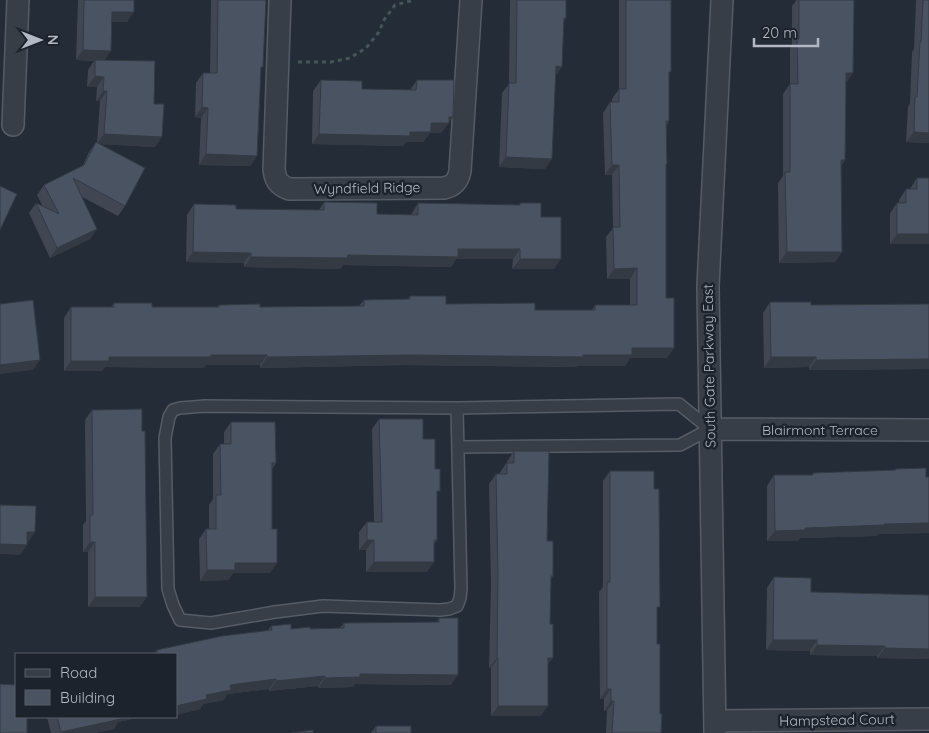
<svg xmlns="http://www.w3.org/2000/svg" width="929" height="733" font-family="Quicksand,sans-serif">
<rect width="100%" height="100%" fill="#242c38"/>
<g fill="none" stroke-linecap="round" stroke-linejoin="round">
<defs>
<path id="service" d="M457 408 461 589 460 598 457 606 449 609 440 610 323 606 275 612 211 623 180 620 173 605 168 589 165 438 169 417 173 410 180 408 205 406 457 408 679 404 710 429 680 445 458 447"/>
<path id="minor" d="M280 0 274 169C275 179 278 185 289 189L444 188C454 186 458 181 460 171L471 0
M13 125 18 0
M710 429 929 430
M715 721 929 719
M715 733 708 286 722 0"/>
</defs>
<use href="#service" stroke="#555c66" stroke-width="14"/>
<use href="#minor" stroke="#555c66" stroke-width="24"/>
<path stroke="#455558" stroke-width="3" stroke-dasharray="4 4" stroke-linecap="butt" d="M298 62H331L350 58 366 48 379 32 384 20 395 5 414 0"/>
<use href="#service" stroke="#373e48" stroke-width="11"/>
<use href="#minor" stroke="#373e48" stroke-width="21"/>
</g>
<path fill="#404753" d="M78 0H134L127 22H112L105 60 154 104 155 147 100 144 125 206 118 216 82 197 97 229 90 239 50 258 29 213 36 203 43 207 37 195 44 185 82 167 89 152 96 142 97 143 100 101H96L97 87H87L88 70 94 61 76 60Z
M211 0H266L261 69 257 156 250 166 199 165 201 118 195 117 196 83 203 73H210Z
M510 0H566V18L564 21 555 76 545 169 499 167 502 93 509 84Z
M619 0H671L669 76V121L667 125 666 167V298L667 358H630L625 366H577L576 367 403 365 260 368V365H206L204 368 105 367 102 371H64V318L71 307H111L114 303 152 307H217L219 305 260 307 359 306 364 300 408 299 410 296 446 304 535 310H592L595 305H630V279H607L606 237 613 228 612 175H605L603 113 610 102H612V99L619 89Z
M796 0H854L846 83 845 160 841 166 842 252 835 262 779 263 778 183 783 176V94L790 84V49L792 46V6L796 1Z
M916 0H929V143L906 142 908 107 910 103 912 52 914 49Z
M321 80 362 89 410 90 417 80 453 117 441 133H430L423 142H406L403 146 312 144 313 91Z
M917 178 929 244H890V213L897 203H899V200L906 189H910Z
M324 202 377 214 411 215 418 203 519 205 520 203 541 217 554 269H512L513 259H456L451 267 343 265 340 269 244 267V263L186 262 187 215 194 204 236 209 319 210Z
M770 302 811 305 929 304V369L809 370V367L764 368 763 313Z
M92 410 140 607H88V552H83V525L86 521 85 420Z
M379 419 423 439 435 469 437 496V540L434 544 427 572H366V550H359V532L367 522H374L372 429Z
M231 422 276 463 272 469 270 573H233L228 580 200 581 199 539 206 529H209V505L213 499V454L220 444H224V432Z
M514 451 547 541 553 576 551 579 548 665V706L540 716H491V668H489L491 585 489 484 496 474H499Z
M895 469 926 477H929V533L878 534 877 536 800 538 798 541H767V486L774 475H812L813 473 895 470Z
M610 471 657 611V644L661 733H606L607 711H604V699H600L599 592 603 587V481Z
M774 577 811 592 929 595V659L877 658V656L810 655V651L766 650 767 588Z
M439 618 451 685 355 684 353 687 318 688V686L269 691V689L227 694 224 700 203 704 200 709 176 715V654H154L157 650 268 630 271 626 291 629 340 628 344 623 437 622Z
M47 717H142L118 722 114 729 95 733H51Z
M376 726 411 733H371Z"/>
<path fill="#343a44" d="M112 12H134L127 22H105Z
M83 50 111 51 104 61 76 60Z
M556 66 562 67 555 77Z
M846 73H853L846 83Z
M95 76 104 77 97 87H87Z
M103 91H107L100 101H96Z
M202 107 208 108 201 118 195 117Z
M449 117H453L441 133H430L423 142H406L403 146 312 144 319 134 410 132 431 123Z
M914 132 929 133V143L906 142Z
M104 134 162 137 155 147 97 144Z
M206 154 257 156 250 166 199 165Z
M506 157 552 159 545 169 499 167Z
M841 160H845L838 170Z
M612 165H619L612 175H605Z
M97 229 90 239 50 258 57 248Z
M897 234H929V244H890Z
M458 249H520L513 259H456L451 267 343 265 340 269 244 267 251 257 348 255Z
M193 252 251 253 244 263 186 262Z
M787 252H842L835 262 779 263Z
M520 259H561L554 269H512Z
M637 268 630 279H607L614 269Z
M632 348H674L667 358H630L625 366H577L576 367 403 365 260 368 267 357 410 355H583Z
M211 355H267L260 365H206L204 368 105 367 102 371H64L71 361 109 357Z
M771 357H816L809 367 764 368Z
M929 359V369L809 370 816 360Z
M40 360 33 370 0 374V365Z
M929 523V533L878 534 877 536 800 538 798 541H767L775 531 805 528 884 524Z
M27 532H35L28 542H20Z
M367 540H374L366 550H359Z
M90 542H95L88 552H83Z
M0 544 27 545 20 555 0 554Z
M374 562H434L427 572H366Z
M235 563H277L270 573H233L228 580 200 581 207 570Z
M95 597H147L140 607H88Z
M773 640H817L810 651 766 650Z
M817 645 885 646 877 656 810 655Z
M885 648 929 649V659L877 658Z
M497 658H498L491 668H489Z
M548 658H553L545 669Z
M360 674 458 675 451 685 355 684 353 687 318 688 325 678Z
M325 676 318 686 269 691 276 681Z
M276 679 269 689 227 694 224 700 203 704 200 709 176 715V706L206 695 230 685Z
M607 689H611L604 699H600Z
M611 701H614L607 711H604Z
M498 706H548L540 716H491Z
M117 717H142L118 722 114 729 95 733H61Z"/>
<path fill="#4a5361" stroke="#343a44" d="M84 0H134V12H112L111 51 83 50Z
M218 0H266L263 67H261L257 156 206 154 208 108 202 107 203 73H217Z
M517 0H566V18H564L562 67 556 66 552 159 506 157 509 83H516Z
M626 0H671V72H669V121H666L667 164H666V298H674V348H632V355H583V357L410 355 267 357V355H211V357H109V361H71V307H114V303H152V307H219V305L260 304V307L364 306V300L410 299V296H446V304L535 303V310H595V305H637V268L614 269 613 227H620L619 165H612L610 102H619V89H626Z
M799 0H854L853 73H846L845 160H841L842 252H787L785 172H790V84H798L797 39H799Z
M923 0H929V133L914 132 915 97H917L920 42H921Z
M95 60 155 61 154 104H164L162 137 104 134 107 91H103L104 77 95 76Z
M321 80 362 81V89L416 90 417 80H454L453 117H449V123H431V132H410V136L319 134Z
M96 142 145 168 125 206 73 178 97 229 57 248 36 203 59 214 44 185 84 165Z
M917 178H929V234H897V203H906V189H917Z
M0 186 17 194 0 230Z
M324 202 377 203V214L418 215V203L520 205V203H541V217H561V259H520V249H458V257L348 255 347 258 251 257V253L193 252 194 204 236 205V209L324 210Z
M33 300 40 360 0 365V304Z
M770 302H811V305L929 304V359L816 360V357H771Z
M142 409V431H145L147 597H95V542H90V515H93L92 410Z
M379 419H423V439H435V469H440V491H437V540H434V562H374V540H367V522H382Z
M231 422H275L276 463H272V529H277V563H235V570H207L206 529H216V495H221L220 444H231Z
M514 451H549L547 541H553V576H551L550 624H553V658H548V706H498V658H497L498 575 496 474H507V463H514Z
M926 468V477H929V523L884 524 885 525 805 528V530L775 531 774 475H813V473L896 470 895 469Z
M610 471H654V489H659L660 607H657V644H660V714H662L661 733H612L614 701H611V689H607V582H610Z
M0 505 36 506 35 532H27V545L0 544Z
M774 577 811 578V592L929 595V649L885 648V646L817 645V640H773Z
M439 618H458V675L360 674V677L325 678V676L276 681V679L230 685 231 690 206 695 207 699 176 706V654H158L157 650 222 636 272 630 271 626 291 624V629L310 627V629L344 628V623L439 622Z
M0 684 16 685V717H27V733H0Z
M57 717H120L121 719 61 732Z
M376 726H411V733H376Z
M313 730V733H291Z"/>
<g text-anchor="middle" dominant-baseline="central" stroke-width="5" stroke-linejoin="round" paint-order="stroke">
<g font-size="14" fill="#b2b9c4" stroke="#1c232d">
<text transform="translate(367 188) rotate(-1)">Wyndfield Ridge</text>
<text transform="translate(709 366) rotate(-91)">South Gate Parkway East</text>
<text x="820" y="430">Blairmont Terrace</text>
<text transform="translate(837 720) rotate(-1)">Hampstead Court</text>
</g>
</g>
<rect x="15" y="653" width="162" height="65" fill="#1c232d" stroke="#585f69"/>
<rect x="25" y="669" width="25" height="8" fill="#373e48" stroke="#585f69"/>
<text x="60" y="678" font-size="15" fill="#b2b9c4">Road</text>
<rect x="25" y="690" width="25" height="15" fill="#4a5361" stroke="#585f69"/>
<text x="60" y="703" font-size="15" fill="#b2b9c4">Building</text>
<g transform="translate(40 40) rotate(90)" stroke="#1c232d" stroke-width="4" paint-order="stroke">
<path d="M0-4L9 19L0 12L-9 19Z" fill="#b2b9c4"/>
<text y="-8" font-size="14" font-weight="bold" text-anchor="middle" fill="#b2b9c4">N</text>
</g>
<path d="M754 38v8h64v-8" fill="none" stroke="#b2b9c4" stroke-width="2.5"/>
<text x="762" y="38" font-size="15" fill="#b2b9c4" stroke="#1c232d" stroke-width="4" paint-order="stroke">20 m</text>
</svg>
